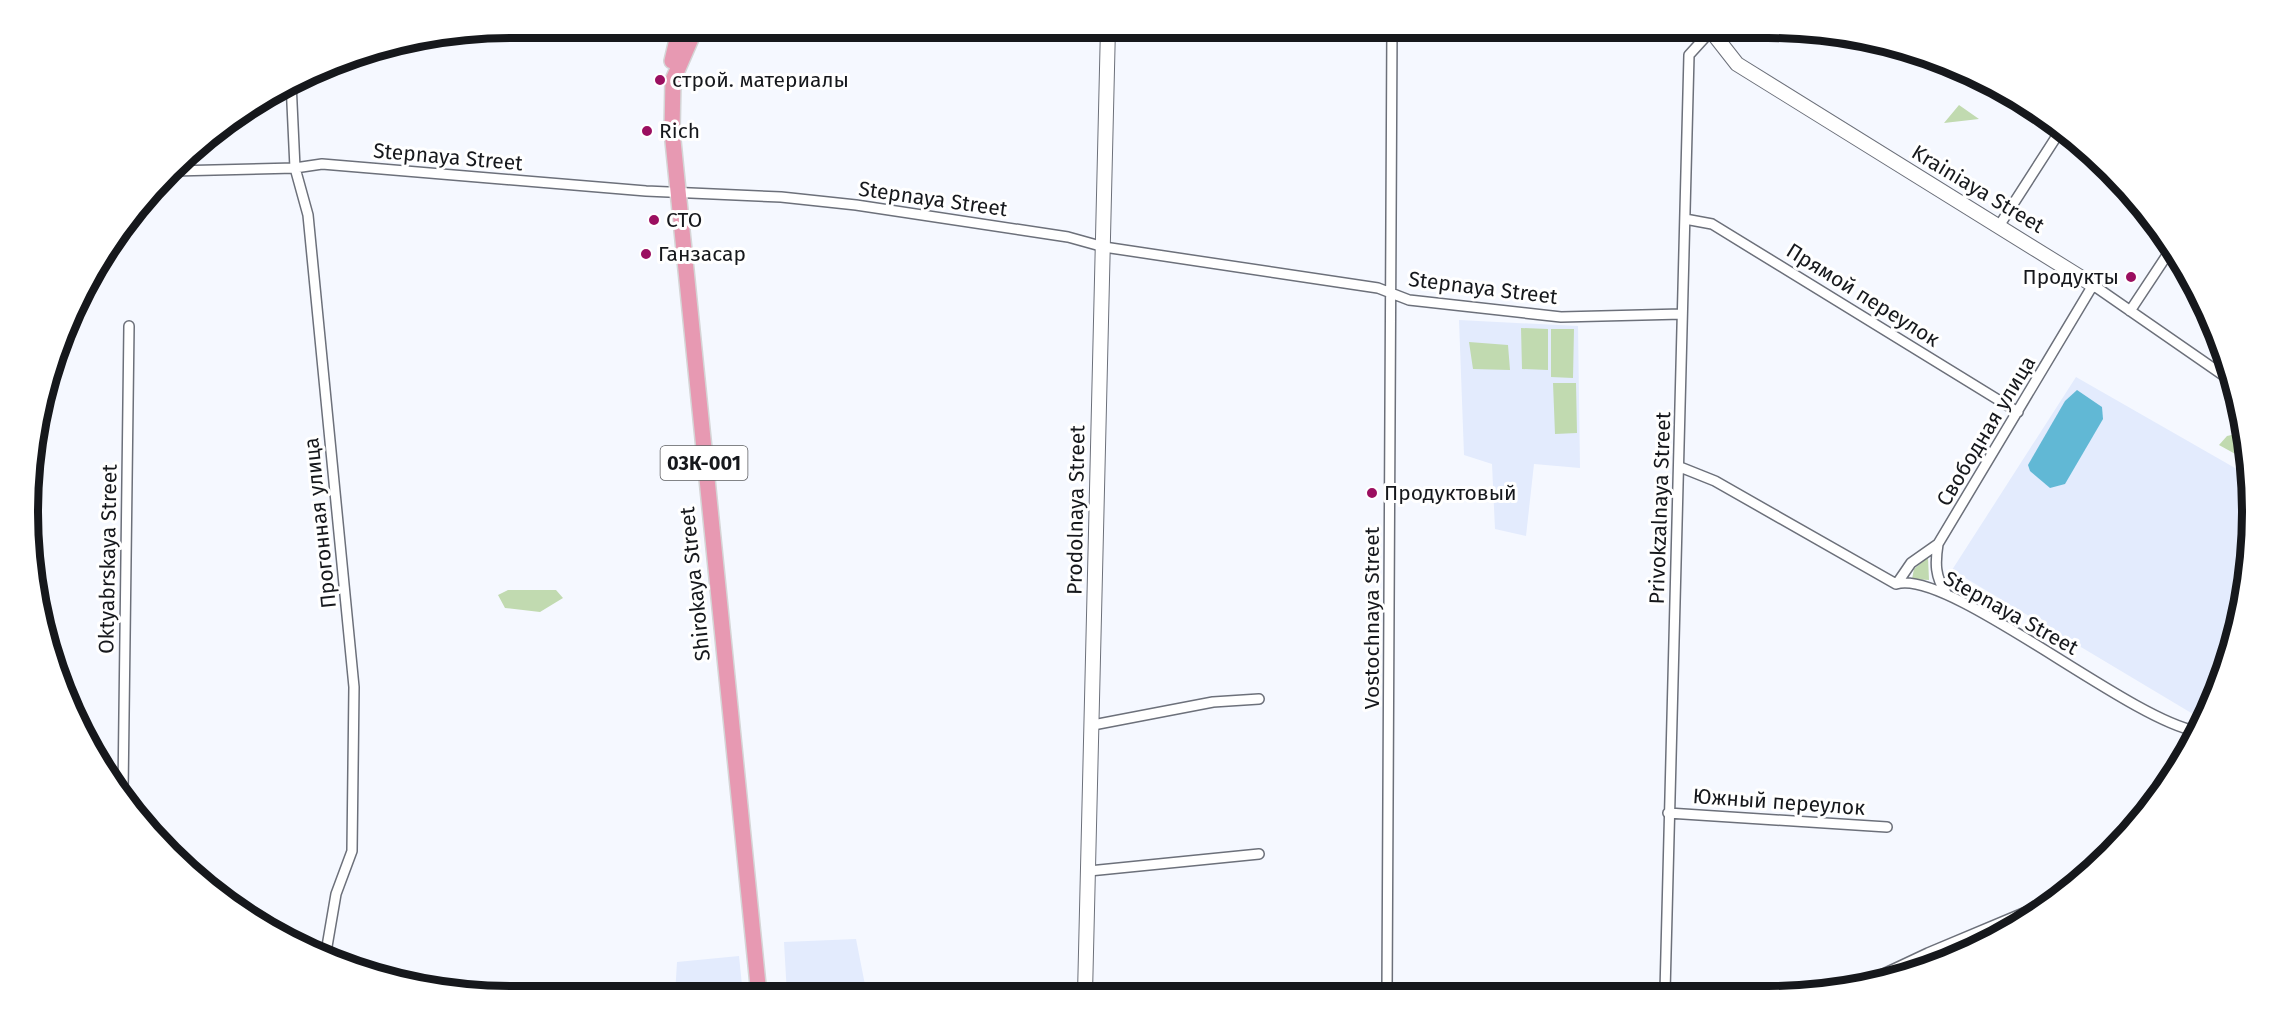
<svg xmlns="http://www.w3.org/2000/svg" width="2280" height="1023" font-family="'Fira Sans',sans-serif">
<rect width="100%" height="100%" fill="#f5f8ff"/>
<path fill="#e3ebfd" d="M1459 320 1578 326 1580 468 1534 464 1526 536 1495 529 1492 464 1464 455Z
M2076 377 2249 476 2253 511 2244 606 2216 697 2203 720 1952 570Z
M856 939 867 995H787L784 942Z
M739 956 743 995H675L677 962Z"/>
<path fill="#c1dab0" d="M1959 105 1979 119 1944 123Z
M1521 328 1548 329V370L1522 369Z
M1551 329H1574L1573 378 1551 377Z
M1469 342 1508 345 1510 370 1473 369Z
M1553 383H1576L1577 433 1555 434Z
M2245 432 2248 461 2219 445 2227 436Z
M1928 557 1929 580 1912 579 1914 569Z
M508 590H556L563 598 540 612 505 608 498 595Z"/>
<path fill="#61b8d5" d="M2077 390 2102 407 2103 419 2065 484 2050 488 2030 471 2028 465 2065 401Z"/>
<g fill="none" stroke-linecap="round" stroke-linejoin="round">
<defs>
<path id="street" d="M291 82 295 168 308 215 354 687 352 851 336 894 325 958
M173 171 295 168 322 164 646 191 781 197 856 205 1068 237 1104 247 1378 288 1409 300 1561 317 1682 314
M1685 219 1712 224 2018 412
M1999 226 2062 128
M2130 311 2173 246
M1680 467 1715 481 1896 584C1948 568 2126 718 2196 731
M1938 544C1935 563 1935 577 1946 593
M1898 582 1911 563 1938 544 2093 285 2233 382
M1093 725 1213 702 1259 699
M123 792 129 326
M1668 813 1887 827
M1089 871 1259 854
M1862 984 1928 953 2064 896
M1665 992 1689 55 1710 32
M1387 993 1392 27"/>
<path id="secondary" d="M1708 27 1737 64 2093 285
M1085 994 1108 27"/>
<path id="primary" d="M696 27 673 80 672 131 759 995
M672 61 680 27"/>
</defs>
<use href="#street" stroke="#6c707a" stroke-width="12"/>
<use href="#secondary" stroke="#6c707a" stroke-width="16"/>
<use href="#primary" stroke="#d5d5d6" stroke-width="18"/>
<use href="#street" stroke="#fff" stroke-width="9"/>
<use href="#secondary" stroke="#fff" stroke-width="14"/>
<use href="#primary" stroke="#e799b2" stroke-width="15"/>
</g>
<g fill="#9b0f60" stroke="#fff" stroke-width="2">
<circle cx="660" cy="80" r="6"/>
<circle cx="647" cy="131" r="6"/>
<circle cx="654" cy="220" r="6"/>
<circle cx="646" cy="254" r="6"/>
<circle cx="2131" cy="277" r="6"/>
<circle cx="1372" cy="493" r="6"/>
</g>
<g text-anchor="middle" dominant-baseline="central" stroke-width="6" stroke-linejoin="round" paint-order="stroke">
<rect fill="#fff" stroke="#5c5d60" stroke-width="1.5" x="660.5" y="446" width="87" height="34" rx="4.5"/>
<g font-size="20" font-weight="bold" fill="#16181c">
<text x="704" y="463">03К-001</text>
</g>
<g font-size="21" fill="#16181c" stroke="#fff" text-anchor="start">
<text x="672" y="80">строй. материалы</text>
<text x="659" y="131">Rich</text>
<text x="666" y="220">СТО</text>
<text x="658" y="254">Ганзасар</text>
<text x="2119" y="277" text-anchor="end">Продукты</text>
<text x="1384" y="493">Продуктовый</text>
</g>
<g font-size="21" fill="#16181c" stroke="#fff">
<text transform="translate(448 157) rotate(5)">Stepnaya Street</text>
<text transform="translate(1978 189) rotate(31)">Krainiaya Street</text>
<text transform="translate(933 199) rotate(8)">Stepnaya Street</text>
<text transform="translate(1483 288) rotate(7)">Stepnaya Street</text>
<text transform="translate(1863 295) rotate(32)">Прямой переулок</text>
<text transform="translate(1986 431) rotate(-59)">Свободная улица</text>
<text transform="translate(1660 508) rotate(-88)">Privokzalnaya Street</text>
<text transform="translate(1076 510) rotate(-89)">Prodolnaya Street</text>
<text transform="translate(320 523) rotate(-96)">Прогонная улица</text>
<text transform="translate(108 559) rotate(-89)">Oktyabrskaya Street</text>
<text transform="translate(695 584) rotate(-96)">Shirokaya Street</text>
<text transform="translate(2011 613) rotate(29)">Stepnaya Street</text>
<text transform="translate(1372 618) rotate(-90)">Vostochnaya Street</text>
<text transform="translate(1779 802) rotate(4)">Южный переулок</text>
</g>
</g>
<path d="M0 0H2280V1023H0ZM512 38H1768A474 474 0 0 1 2242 512V512A474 474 0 0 1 1768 986H512A474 474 0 0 1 38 512V512A474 474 0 0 1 512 38Z" fill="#fff" fill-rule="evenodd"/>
<path fill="none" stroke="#16181c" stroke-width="8" d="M512 38H1768A474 474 0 0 1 2242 512V512A474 474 0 0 1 1768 986H512A474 474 0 0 1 38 512V512A474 474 0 0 1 512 38Z"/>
</svg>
